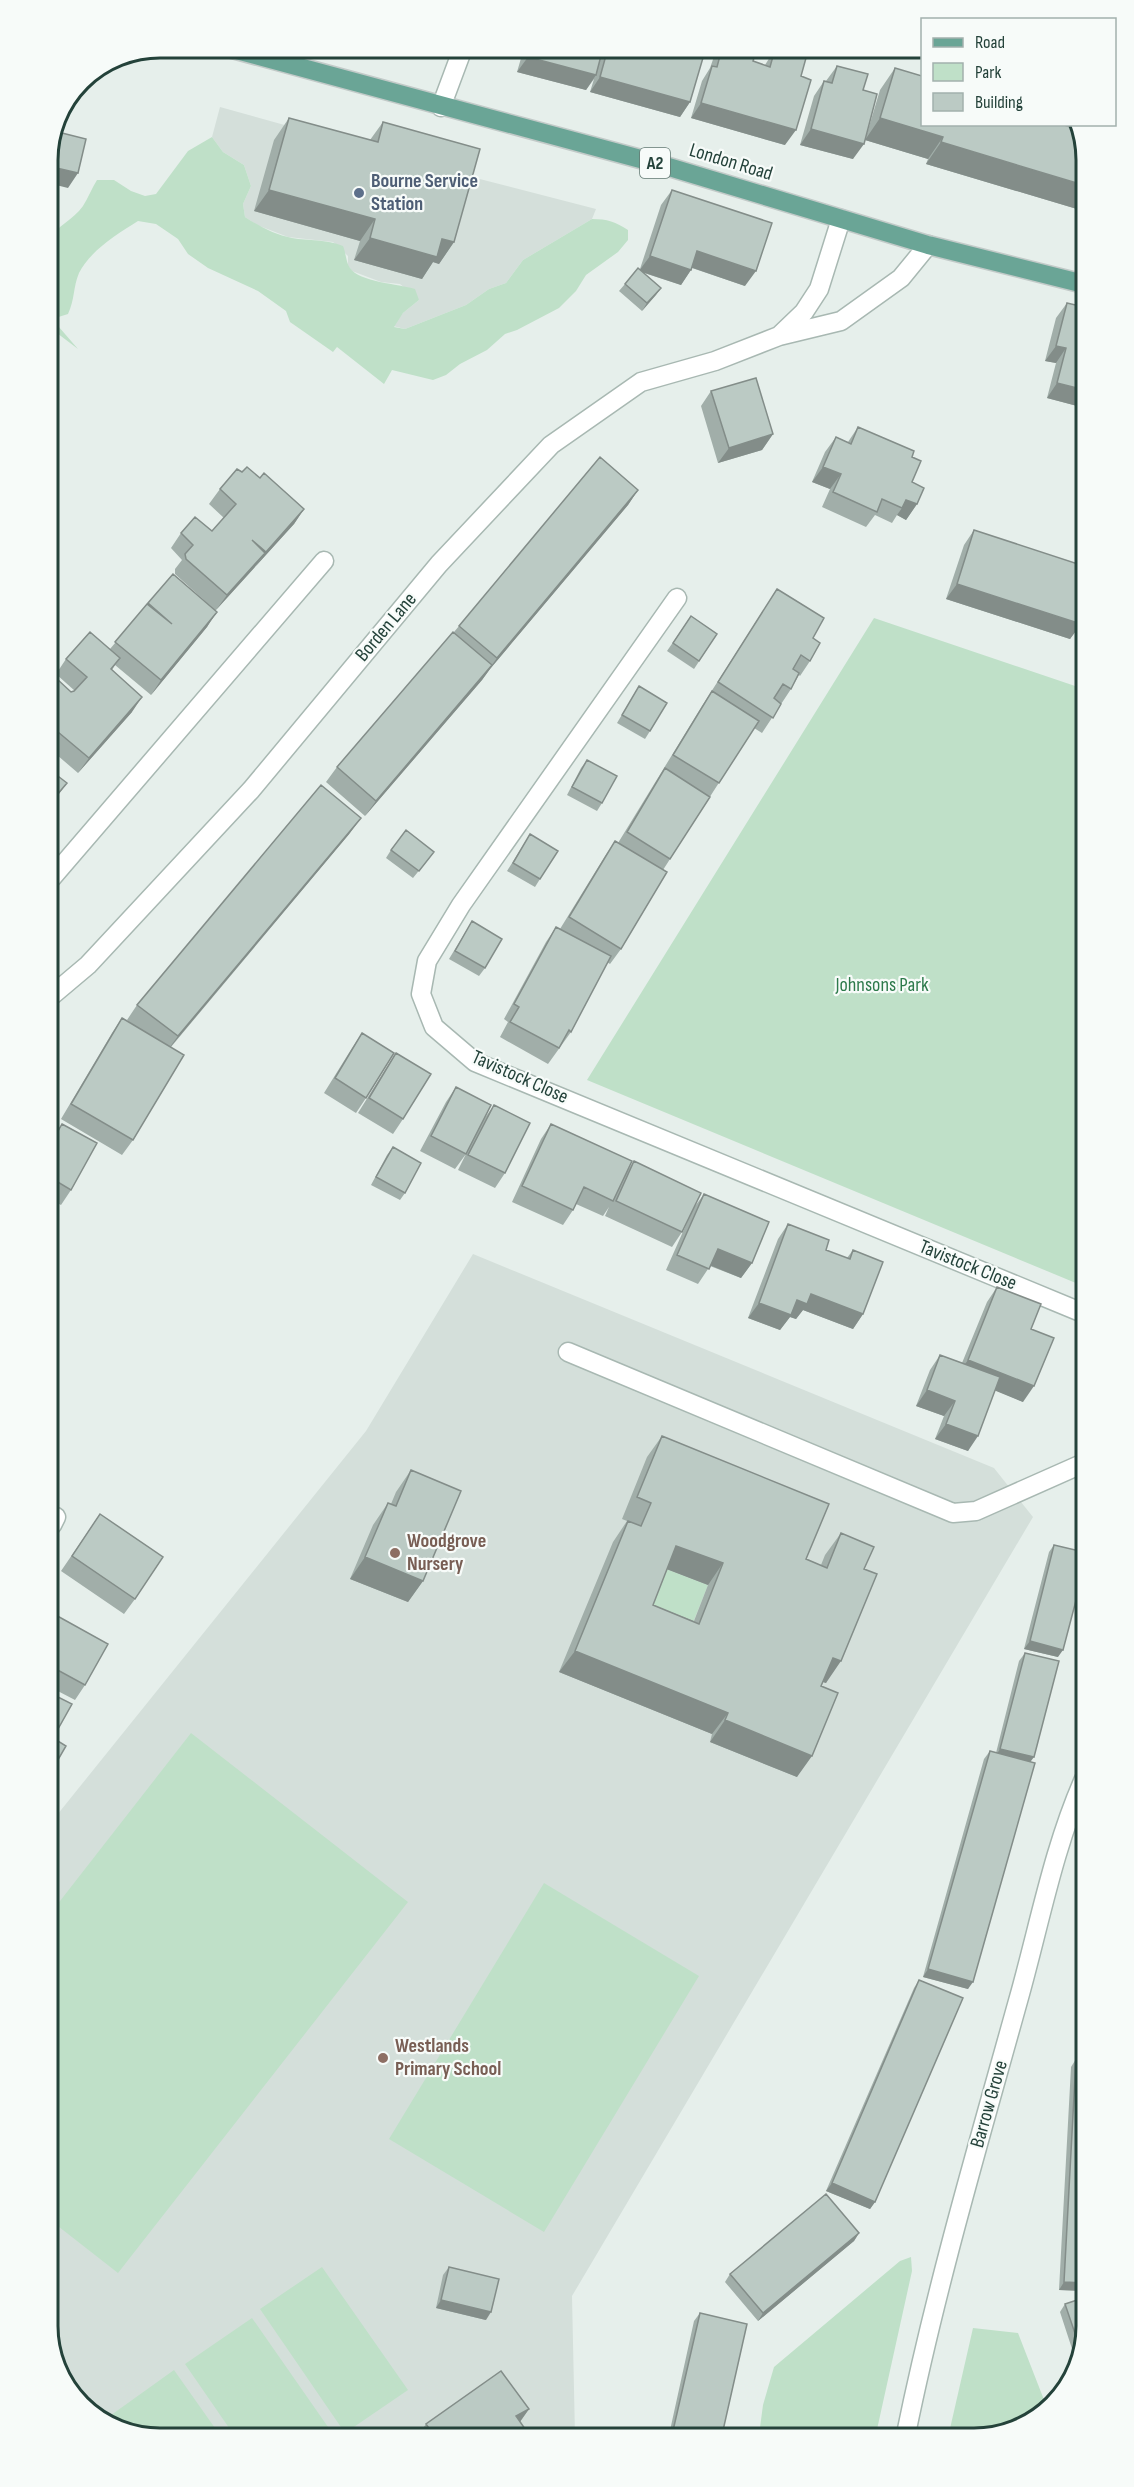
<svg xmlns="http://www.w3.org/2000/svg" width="1134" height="2487" font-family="'Sofia Sans Condensed',sans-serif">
<rect width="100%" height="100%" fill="#e6efeb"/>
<path fill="#d4dfda" d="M370 48H419L414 56H400Z
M220 107 464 175 596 209 592 219 523 260 506 283 489 289 466 305 405 329 393 326 403 313 419 300 400 284 381 282 352 271 348 266V256L333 242 288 237 257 225 245 217 243 204 251 186 244 165 223 152 212 137Z
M473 1254 994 1468 1033 1517 572 2296 575 2436 153 2439 92 2416 54 2363 53 1820 366 1431Z"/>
<path fill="#bfe0c8" d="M212 137 223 152 244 165 251 186 243 204 245 217C259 226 275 235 292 238 309 241 326 239 343 246 346 253 346 263 350 268 359 282 399 284 415 289L419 300 403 313 394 327 405 329 466 305 489 289 506 283 523 260 592 219C607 219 616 222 628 230V240L618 252 586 275 576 291 559 308 517 330 505 334 487 350 460 364 446 375 433 380 392 370 384 384 337 347 333 352 290 322 286 311 258 291 208 268 188 254 178 239 156 224 138 221C117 234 90 251 79 273 73 287 75 299 68 314L52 319 78 349 49 327 48 240C57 226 73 220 83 206 88 198 92 188 97 180H114L131 191 145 196 156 194 188 151Z
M874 618 1081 688 1083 1286 587 1080Z
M661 1567 708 1585 684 1645 637 1627Z
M191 1733 408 1902 118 2273 54 2223 53 1910Z
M544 1883 699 1976 544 2232 389 2139Z
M911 2257 912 2271 876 2434 759 2435 763 2405 774 2367 900 2261Z
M322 2267 408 2390 345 2433 260 2309Z
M252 2318 335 2437 236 2438 185 2364Z
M973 2328 1018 2333 1046 2405 1010 2433H949Z
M174 2370 222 2438 153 2439 111 2423 107 2418Z"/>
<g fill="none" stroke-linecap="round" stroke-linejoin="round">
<defs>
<path id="service" d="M568 1352 953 1513 976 1511 1084 1463"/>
<path id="minor" d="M441 107 463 48
M780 335 804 312 819 289 841 219
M677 598 461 905 427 961 421 994 434 1027 475 1062 1083 1313
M50 880 324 561
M50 997 88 965 251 790 439 564 551 445 641 382 715 361 779 336 841 321 901 278 928 245
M52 1525 56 1517
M906 2434C936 2287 978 2145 1018 2001 1039 1927 1053 1849 1084 1779"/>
<path id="primary" d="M229 48 659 164 928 245 1080 283"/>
</defs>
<use href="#service" stroke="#a8b8b2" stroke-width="21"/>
<use href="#minor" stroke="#a8b8b2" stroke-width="21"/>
<use href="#primary" stroke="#c2cac8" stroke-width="21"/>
<use href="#service" stroke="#fff" stroke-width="18"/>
<use href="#minor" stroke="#fff" stroke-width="18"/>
<use href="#primary" stroke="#6aa596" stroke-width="18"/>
</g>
<path fill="#a1aea9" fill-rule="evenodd" d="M524 48H694L690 102 680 117 590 92 594 79 586 90 517 72Z
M717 48H757L753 61 765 65 775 49 785 145 691 118 702 81 710 68Z
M837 66 863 90 853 159 800 145 814 96 824 81H826Z
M895 68 922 124 1077 209 926 164 928 159 865 140 880 90Z
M289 118 370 140 383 122 454 242 439 264 433 262 422 279 354 260 360 241 254 211 274 140Z
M672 190 745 286 692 268 681 285 644 273 661 288 642 311 619 291 625 284 640 269 661 205Z
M1067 303 1081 407 1047 398 1056 363 1045 361 1056 318Z
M711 391 773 434 762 450 718 463 701 406Z
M858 427 912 457V482L917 504 906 520 897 515 892 523 875 515 866 527 822 507 830 489 812 482 825 452 836 437 848 442Z
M242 472 260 478 304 509 294 524 216 610 207 627 151 695 115 665 112 670 132 712 78 773 50 749V686L71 692 75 691 56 674 66 659 110 649 173 574 215 610 175 574V569L182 560 171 548 181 533 212 531 224 518 209 504 220 489Z
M638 490 628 505 490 669 482 680 365 816 326 782 337 767 454 632 459 626Z
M974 530 1081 624 1070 639 946 599 964 545Z
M777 589 813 638 810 661 800 676 799 675 791 689 762 733 754 728 663 870 621 949 610 964 607 962 571 1032 548 1064 500 1037 508 1022 504 1019 546 942 556 927 560 929 605 856 615 841 618 843 702 706Z
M691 616 717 634 694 669 667 651Z
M639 686 650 731 645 739 617 723Z
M587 760 602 803 597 811 567 795 581 768Z
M350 833 171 1047 133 1140 122 1155 61 1119 112 1033 122 1018 133 1025 127 1020 137 1005Z
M530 834 540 879 535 887 507 871Z
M391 850 434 852 413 878 386 858Z
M472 921 485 968 479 976 449 959Z
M362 1033 366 1098 356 1113 324 1093 352 1048Z
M396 1053 403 1119 393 1134 358 1113 386 1068Z
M456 1087 484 1119 494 1105 505 1173 495 1188 458 1170 477 1132 466 1154 455 1169 420 1151 446 1102Z
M62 1124 71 1190 61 1205 51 1200V1139H52Z
M551 1124 628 1170 634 1161 682 1232 672 1247 605 1216 609 1207 603 1216 576 1204 573 1210 563 1225 512 1202 541 1139Z
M393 1147 405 1193 400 1200 371 1185 387 1155Z
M704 1194 752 1263 741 1278 710 1266 698 1284 666 1270 693 1209Z
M788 1224 826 1250 847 1258 853 1250 863 1314 853 1329 803 1310 796 1319 790 1317 780 1330 748 1318 778 1239Z
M997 1287 1031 1329 1023 1402 995 1390 968 1451 935 1439 944 1416 916 1406 930 1370 940 1355 962 1363 987 1302Z
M662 1436 806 1559 821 1565 825 1555 841 1533 864 1569 826 1683 823 1682 821 1686 797 1777 710 1742 712 1734 559 1672 613 1542 627 1521 622 1519 647 1457ZM667 1569 708 1585 694 1621 653 1605Z
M411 1470 423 1581 408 1602 350 1579 373 1525 388 1503 391 1504 396 1492Z
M100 1514 135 1599 124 1614 61 1571Z
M1054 1545 1058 1657 1024 1649 1049 1552Z
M52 1613 85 1685 75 1700 52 1688Z
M1025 1653 1030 1762 968 1989 923 1977 984 1759 990 1751 996 1753 1019 1661Z
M919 1980 875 2202 870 2209 826 2191 914 1988Z
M1085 2013V2051L1075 2048Z
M1076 2059 1086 2291 1059 2290 1071 2067Z
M859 2233 854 2241 758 2321 725 2282 730 2274Z
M449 2267 486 2320 436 2308 443 2275Z
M1065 2304 1086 2327 1076 2361 1060 2312Z
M700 2313 722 2435H669L694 2321Z
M529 2409 520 2422 530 2436 417 2437 426 2424Z"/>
<path fill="#838d89" d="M905 48H922V55Z
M528 57 596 75 586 90 517 72Z
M600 77 690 102 680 117 590 92Z
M701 103 796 130 785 145 691 118Z
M880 118 943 137 928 159 865 140Z
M811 129 864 144 853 159 800 145Z
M941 142 1080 184V205L1077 209 926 164Z
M48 166 78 173 68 188 48 183Z
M269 190 375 219 360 241 254 211Z
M370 238 442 239 454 242 439 264 433 262 422 279 354 260Z
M697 251 756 271 745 286 687 266Z
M650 256 691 270 681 285 639 271Z
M661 288 656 295 642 311 647 303Z
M1056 346 1066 348 1056 363 1045 361Z
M1057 383 1081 389V407L1047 398Z
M773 434 762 450 718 463 729 448Z
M823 467 841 474 830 489 812 482Z
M638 490 628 505 490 669 482 680 365 816 376 801 489 669 497 658Z
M906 500 917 504 906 520 897 515 902 508Z
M304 509 294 524 255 567 266 552Z
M265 553 254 568 216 610 227 595Z
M957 584 1081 624 1070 639 946 599Z
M217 612 207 627 151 695 161 680Z
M142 697 132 712 78 773 89 758Z
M67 783 56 798 50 806V803Z
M361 818 350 833 167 1051 178 1036Z
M718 1249 752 1263 741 1278 707 1264Z
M811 1294 863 1314 853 1329 803 1310 796 1319 790 1317 780 1330 748 1318 759 1303 797 1300Z
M968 1360 1034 1386 1023 1402 957 1375Z
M927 1390 955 1401 944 1416 916 1406Z
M946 1424 978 1436 968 1451 935 1439Z
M676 1546 723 1563 708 1585 661 1567Z
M365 1557 423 1581 408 1602 350 1579Z
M1030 1641 1063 1650 1058 1657 1024 1649Z
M575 1651 728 1713 712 1734 559 1672Z
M833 1658 841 1661 826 1683 817 1680Z
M725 1720 812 1756 797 1777 710 1742Z
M1000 1749 1034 1757 1028 1765 995 1757Z
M928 1969 973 1982 968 1989 923 1977Z
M1080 2040 1085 2042V2051L1075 2048Z
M832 2183 875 2202 870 2209 826 2191Z
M859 2233 854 2241 758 2321 763 2313Z
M1064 2282 1086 2283V2291L1059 2290Z
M441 2300 491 2312 486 2320 436 2308Z
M529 2409 514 2430 516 2416Z"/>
<path fill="#bbcac4" stroke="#838d89" stroke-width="1.5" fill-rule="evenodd" d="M530 48H603L596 75 528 57Z
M608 48H694L705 51 690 102 600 77Z
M722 48H757L753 61 770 67 775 49 806 58 801 76 811 80 796 130 701 103 712 66 717 67Z
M837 66 868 74 863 90 877 94 864 144 811 129 824 81 832 83Z
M895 68 922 76V124H1061L1080 130V184L941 142 943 137 880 118Z
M289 118 378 142 383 122 480 149 454 242 442 239 437 257 370 238 375 219 269 190Z
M58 132 86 139 78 173 48 166V153Z
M672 190 772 223 756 271 697 251 691 270 650 256Z
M638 268 661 288 647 303 625 284Z
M1067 303 1080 306 1081 389 1057 383 1066 348 1056 346Z
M756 378 773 434 729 448 711 391Z
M858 427 914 451 912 457 921 461 912 482 924 488 917 504 906 500 902 508 882 499 877 512 833 492 841 474 823 467 836 437 851 444Z
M600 457 638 490 497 658 459 626Z
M247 467 260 478 264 473 304 509 266 552 252 540 265 553 227 595 186 559 185 554 193 545 181 533 195 517 212 531 236 504 220 489 237 469 242 472Z
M974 530 1081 565V624L957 584Z
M173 574 217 612 161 680 115 642 147 604 172 624 148 603Z
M777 589 824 618 813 638 820 643 810 661 801 655 793 669 799 673 791 689 783 684 774 698 781 704 773 718 718 682Z
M691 616 717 634 699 661 673 643Z
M90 632 120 658 111 669 142 697 89 758 58 732 50 742V686L56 678 71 692 74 691 87 677 66 659Z
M453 632 492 665 376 801 337 767Z
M639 686 667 703 650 731 622 715Z
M712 691 759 721 719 783 673 755Z
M587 760 617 776 602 803 572 787Z
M665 768 710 797 670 859 627 832Z
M50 770 67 783 50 803Z
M321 785 361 818 178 1036 137 1005Z
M406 830 434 852 419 871 391 850Z
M530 834 558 851 540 879 513 863Z
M615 841 667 872 621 949 569 917Z
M472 921 502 939 485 968 455 951Z
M556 927 611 956 571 1032 569 1030 559 1048 510 1022 519 1007 514 1004Z
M122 1018 184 1055 133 1140 71 1104Z
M362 1033 394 1053 366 1098 335 1078Z
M396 1053 431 1074 403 1119 369 1098Z
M456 1087 491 1105 466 1154 431 1136Z
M494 1105 530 1123 505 1173 468 1155Z
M62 1124 97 1143 71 1190 51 1178V1139L53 1140Z
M551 1124 632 1161 613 1201 584 1187 573 1210 522 1186Z
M393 1147 421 1163 405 1193 376 1177Z
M634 1161 701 1193 682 1232 616 1201Z
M704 1194 769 1222 752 1263 718 1249 709 1269 677 1255Z
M788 1224 829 1240 826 1250 850 1259 853 1250 883 1262 863 1314 811 1294 807 1304 797 1300 791 1315 759 1303Z
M997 1287 1041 1304 1031 1329 1054 1338 1034 1386 968 1360Z
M940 1355 1000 1377 978 1436 946 1424 955 1401 927 1390Z
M662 1436 829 1504 806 1559 827 1568 841 1533 874 1547 864 1569 877 1574 841 1661 833 1658 821 1686 838 1693 812 1756 725 1720 728 1713 575 1651 628 1521 641 1526 651 1503 637 1497ZM676 1546 723 1563 699 1624 653 1605Z
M411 1470 461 1491 423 1581 365 1557 388 1503 396 1506Z
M100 1514 163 1557 135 1599 72 1556Z
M1054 1545 1084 1552V1570L1063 1650 1030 1641Z
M52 1613 108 1644 85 1685 52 1667Z
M1025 1653 1059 1661 1034 1757 1000 1749Z
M52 1694 72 1704 53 1738 66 1746 55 1765 52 1763Z
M990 1751 1035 1763 973 1982 928 1969Z
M919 1980 963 1998 875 2202 832 2183Z
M1085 2024V2042L1080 2040Z
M1076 2059H1085L1086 2283 1064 2282Z
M826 2194 859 2233 763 2313 730 2274Z
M449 2267 499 2279 491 2312 441 2300Z
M1086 2297V2327L1080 2348 1065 2304Z
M700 2313 747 2324 722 2435H672Z
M501 2371 529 2409 516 2416 530 2436 435 2437 426 2424Z"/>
<circle fill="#5c6f8a" stroke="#f7fbf9" stroke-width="2" cx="359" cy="193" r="6"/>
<g fill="#8d6e63" stroke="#f7fbf9" stroke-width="2">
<circle cx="395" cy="1553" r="6"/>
<circle cx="383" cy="2058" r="6"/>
</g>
<g text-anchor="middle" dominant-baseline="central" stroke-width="4.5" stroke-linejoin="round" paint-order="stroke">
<rect fill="#f7fbf9" stroke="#637a73" stroke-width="1.5" x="640" y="148" width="30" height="30" rx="4.5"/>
<g font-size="18" font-weight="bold" fill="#24423a">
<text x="655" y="163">A2</text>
</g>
<g font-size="20" fill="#24423a" stroke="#f7fbf9">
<text transform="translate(731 162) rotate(17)">London Road</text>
<text transform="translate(386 627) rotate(-50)">Borden Lane</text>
<text transform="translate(520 1077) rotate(24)">Tavistock Close</text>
<text transform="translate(968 1265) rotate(22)">Tavistock Close</text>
<text transform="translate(989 2104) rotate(-74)">Barrow Grove</text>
</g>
<g font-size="20" font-weight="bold" fill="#4e5e75" stroke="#f7fbf9" text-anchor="start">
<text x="371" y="181">Bourne Service<tspan x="371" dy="23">Station</tspan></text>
</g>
<g font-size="20" fill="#2d7a4b" stroke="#f7fbf9">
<text x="882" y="985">Johnsons Park</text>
</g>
<g font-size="20" font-weight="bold" fill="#785e54" stroke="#f7fbf9" text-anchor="start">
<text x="407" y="1541">Woodgrove<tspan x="407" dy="23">Nursery</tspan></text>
<text x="395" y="2046">Westlands<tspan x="395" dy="23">Primary School</tspan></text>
</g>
</g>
<path d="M0 0H1134V2487H0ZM160 58H974A102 102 0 0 1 1076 160V2326A102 102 0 0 1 974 2428H160A102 102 0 0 1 58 2326V160A102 102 0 0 1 160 58Z" fill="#f7fbf9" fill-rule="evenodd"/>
<path fill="none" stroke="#24423a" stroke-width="3" d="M160 58H974A102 102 0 0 1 1076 160V2326A102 102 0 0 1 974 2428H160A102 102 0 0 1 58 2326V160A102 102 0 0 1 160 58Z"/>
<rect x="921" y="18" width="195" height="108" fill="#f7fbf9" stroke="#a3b1ad" stroke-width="1.5"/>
<rect x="933" y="38" width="30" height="9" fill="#6aa596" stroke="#a3b1ad" stroke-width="1.5"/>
<text x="975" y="48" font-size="18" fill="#24423a">Road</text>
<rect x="933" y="63" width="30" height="18" fill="#bfe0c8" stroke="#a3b1ad" stroke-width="1.5"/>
<text x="975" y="78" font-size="18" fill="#24423a">Park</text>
<rect x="933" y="93" width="30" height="18" fill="#bbcac4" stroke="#a3b1ad" stroke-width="1.5"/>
<text x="975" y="108" font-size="18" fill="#24423a">Building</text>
</svg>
